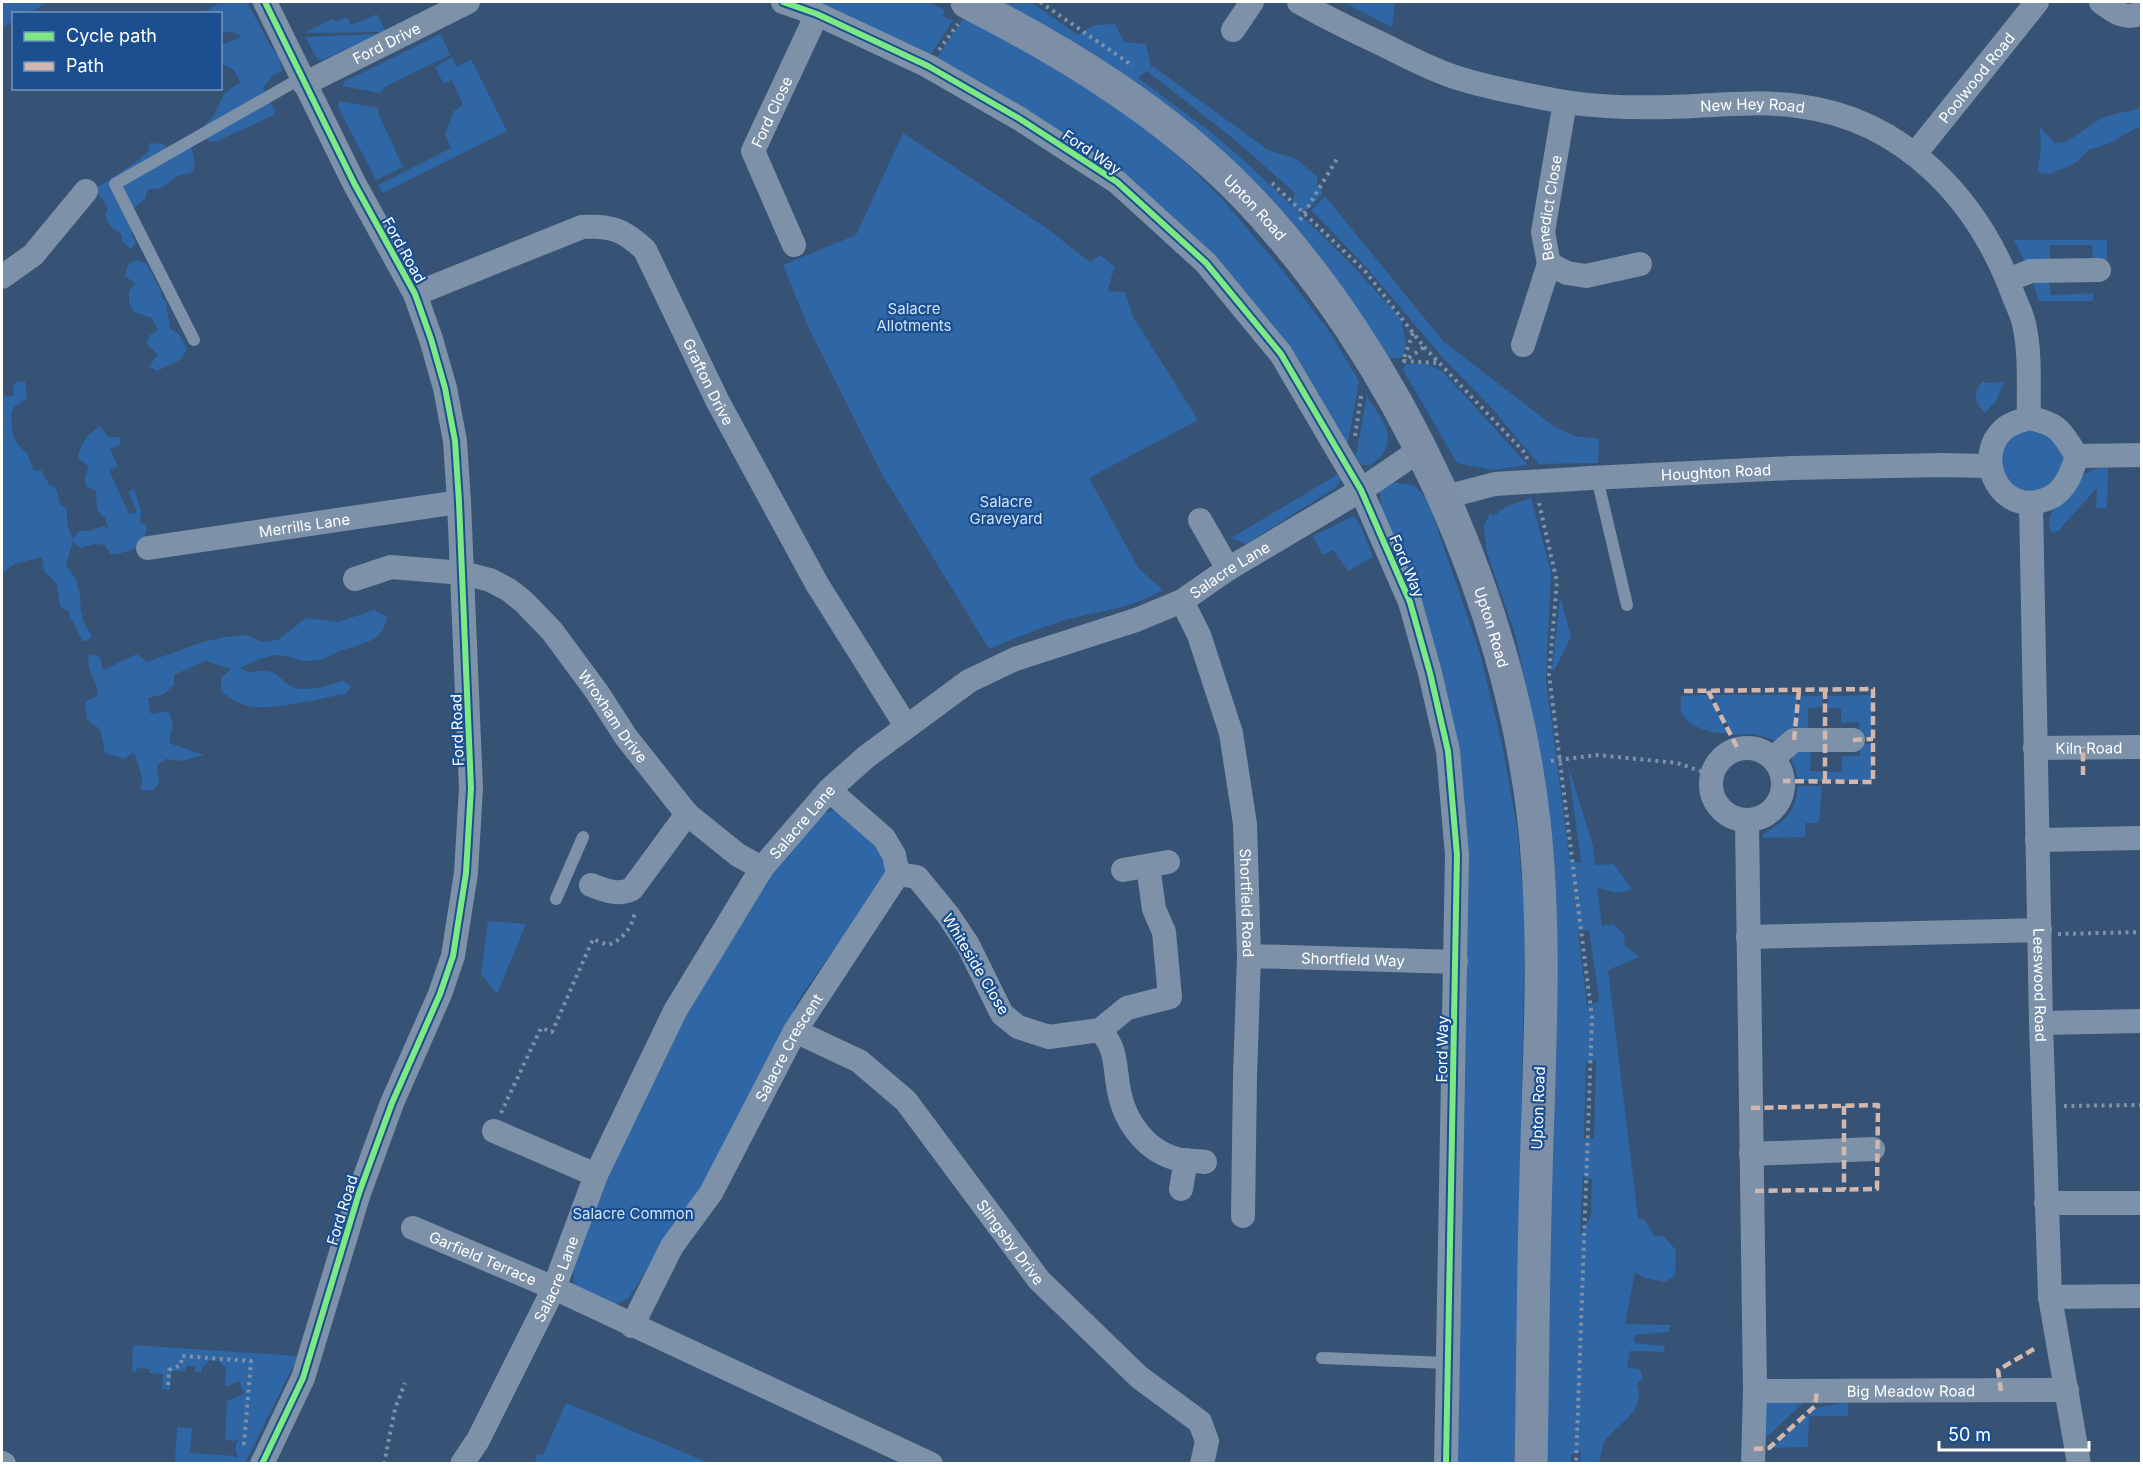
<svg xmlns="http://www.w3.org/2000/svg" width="2143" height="1465" font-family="Inter,sans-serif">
<rect width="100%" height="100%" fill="#365274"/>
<path fill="#2f66a5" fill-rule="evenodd" d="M2 2H49L28 13 14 14 13 21 2 28Z
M227 2H247L270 45 280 58 282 71 272 76 263 88 269 101 275 109 274 115 217 141H209L200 130 214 115 224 94 240 82 234 70 221 64V45L242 37 232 31 221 34 220 14 203 13 219 3 225 4Z
M802 2H928L945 10 943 16 953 20 928 59Z
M988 2H1031L1078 35 1094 25 1115 24 1124 42 1146 44 1151 67H1154L1268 150 1296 159 1317 176V184L1323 193 1309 209 1297 211 1354 267 1401 319 1406 344 1402 357 1391 359 1316 254ZM1147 71 1235 140 1295 193 1291 205 1249 165 1208 130 1138 78Z
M1343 2H1395L1392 27Z
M377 14 385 30 382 32 304 33 333 19 336 22 347 17 351 25Z
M964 18 1033 54 1139 122 1187 164 1223 200 1280 267 1329 331 1359 381 1347 448 1201 251 934 62Z
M378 34 323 60 317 58 305 37Z
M441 34 450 55 386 86 380 93 342 86 345 81Z
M452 57 457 67 471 59 507 131 383 193 378 185 451 148 445 134 454 111 463 105 452 80 443 83 435 67Z
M339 101 378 108V113L403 167 376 180 338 107Z
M2141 108V128H2136L2108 144 2088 150 2076 163 2049 174 2038 172 2041 144 2039 126 2055 143 2066 142 2103 117Z
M903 133 1045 227 1090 262 1100 255 1115 267 1107 291 1125 292 1133 317 1198 420 1089 478 1139 569 1163 590C1129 610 1099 610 1062 621 1037 629 1013 639 989 649L882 474 809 329 783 265 856 235Z
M149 143 163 144 171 151 186 144 192 149 195 164 192 173C188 174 182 174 178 176 164 183 167 190 148 189L145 199 134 208 132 235 136 243 131 249 122 241V234C112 230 109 225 105 215L108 208 95 189 139 160 149 150Z
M1325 196 1444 342 1555 427 1574 436 1599 439 1598 463 1539 464 1489 405 1442 357 1367 268 1311 210Z
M2014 240H2107V260H2093L2092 245H2050V261L2024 260Z
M136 260 146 263 161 291V296L166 302 170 329 179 334 187 349 180 360 157 371 149 366 158 355 146 343 150 335 158 330 152 318 134 312 129 303V291L136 284 125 276 128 264Z
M2032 281H2049L2051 295 2093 293V301H2039Z
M1406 364H1427L1442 371 1528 465 1492 470 1457 463 1403 370Z
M25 381 27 399 14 407 11 414 13 436 19 446 27 453 34 471 41 470 50 486 56 488 60 504 67 510V524L73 540 79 531H89L104 526 109 529 105 518 97 510 96 491 86 486 85 478 89 467 78 458C80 442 88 435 100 426L108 437H119L121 444 110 449 118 466 109 470 129 514 137 512 128 492 134 489 141 512 140 522 147 526 143 547C131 549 122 555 110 554L105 545 95 544 80 548 73 541 66 565 76 580 81 600 80 607 83 621 92 636 87 641H83C77 634 77 625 70 618V612L60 607 57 584 44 571 42 557 14 564 2 574V392L6 397 14 395 13 385 16 382Z
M1983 381 1987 383 2004 382 1996 401 1985 413C1974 402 1972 393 1983 381Z
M1367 396C1382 420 1404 444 1370 465H1362L1355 459Z
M2031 425 2056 436 2066 461 2044 495 2006 486 1998 447Z
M2108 467 2107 508H2096L2097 488 2058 531 2052 533C2039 514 2075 477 2093 470 2098 468 2103 468 2108 467Z
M1340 473V482L1335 488 1246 544 1231 538Z
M1392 482 1414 485 1427 499 1479 650 1501 739 1517 827 1525 917 1521 1133 1523 1140 1514 1463H1452L1453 748 1381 507 1380 490Z
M1531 498 1551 572 1546 680 1570 862H1581L1568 765 1593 846 1595 865 1614 864 1632 890 1618 893 1597 888 1602 926 1613 924 1625 935 1624 944 1639 957 1608 970 1638 1218 1644 1219 1654 1236H1663L1676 1250 1675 1276 1665 1282 1645 1278 1635 1272 1625 1324 1671 1325 1668 1332 1634 1335 1635 1343 1664 1346 1665 1352 1630 1351 1627 1367 1640 1369 1643 1379 1637 1384C1646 1412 1619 1422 1605 1441 1601 1447 1601 1456 1599 1463H1580L1581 1451 1571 1455V1463H1540L1537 741 1516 637 1486 550 1484 525 1490 513 1494 516 1505 507ZM1589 930 1599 998 1598 1002 1587 1006 1578 931ZM1596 1059 1594 1137 1591 1139H1584L1586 1064ZM1583 1177 1592 1179 1591 1215 1580 1235Z
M1354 516 1360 525 1373 557 1348 571 1333 550 1323 555 1313 536Z
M1560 596 1571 637 1554 671 1552 669Z
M374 610 387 616C384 642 363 643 343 650 330 655 322 662 307 661 297 661 286 654 275 655 263 657 251 663 240 668 257 677 253 669 267 671 276 672 280 678 287 684 301 695 328 685 343 681L351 686 346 694C321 698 280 709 256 707 243 707 231 698 221 692V678L231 669 205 661 174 675V685L164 694 148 698 151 714 168 711 173 724 169 743 204 755 181 761 166 759 157 765 159 783 153 790H141L142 777 134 752 124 759 105 753 100 729 87 720 85 702 98 695C98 678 85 675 89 654L100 657 103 670 137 654 147 662 200 643 224 637 247 635 262 642 278 640 306 618 338 622Z
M1709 695 1727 733C1714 735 1684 726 1681 711 1680 706 1681 700 1681 696Z
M1713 695H1798L1793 733 1775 740 1752 734 1732 735Z
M1871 695 1872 737H1859V722L1841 723V708H1828V696Z
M1801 696H1822V707L1808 708V728L1796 732Z
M1860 744H1872V781L1828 780V772H1842V756H1860Z
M1806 748 1811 755 1810 771H1822V781H1799L1790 755Z
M1798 786H1822L1819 823H1805V837L1763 838V834C1786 820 1795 814 1798 786Z
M835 810C858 826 885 846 887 875L801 996 700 1191 660 1247 629 1298 614 1305 575 1287 573 1272 608 1166 683 1013 762 877 816 815Z
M488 921 526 924 497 994 481 974Z
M133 1345 298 1356 245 1463H175L177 1427 192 1428 190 1453 234 1456 237 1458 239 1456 236 1453V1443L239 1440 238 1439 234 1441 225 1440 227 1401 244 1394 239 1381 225 1387 226 1368 218 1361 210 1360 202 1368 201 1373 195 1372V1366H186L185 1371H171L170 1390 162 1389 163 1374 150 1373V1369L137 1368 136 1372 132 1371Z
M1805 1401 1766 1438V1402Z
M1848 1402V1416H1809L1808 1447 1772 1448 1816 1408Z
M566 1403 709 1463H534L538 1454 543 1455Z"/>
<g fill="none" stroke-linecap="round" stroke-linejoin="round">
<path stroke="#7d92a8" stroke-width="4" stroke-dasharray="3 4.5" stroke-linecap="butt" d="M1040 2 1133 66
M939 50 958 24
M1272 183 1365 271 1424 347 1400 364
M1300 220 1337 159
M1413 333 1403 361 1438 363
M1424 347 1525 453 1528 461
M1355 436 1361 396
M1539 503 1557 582 1549 674 1592 1018 1576 1464
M1551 761 1597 755 1677 763 1712 775
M2058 934 2142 932
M2064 1106 2142 1105
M501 1113 541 1028 552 1032 593 939 608 945C623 940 634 925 635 910
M168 1385 169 1370 181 1365 182 1356 251 1361 244 1444 246 1446
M384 1464 395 1409 405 1383"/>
<path stroke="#7d92a8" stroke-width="12" d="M194 340 115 184 301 78
M1597 478 1627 605
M556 899 583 837
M1322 1358 1448 1363"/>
<g stroke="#7d92a8" stroke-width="24">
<path d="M783 2 817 14 928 66 1020 119 1117 182 1206 263 1281 354 1361 490 1410 602 1430 673 1448 751 1457 855 1446 1464"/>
<path id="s1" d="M1299 2C1327 18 1356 32 1384 45 1408 57 1432 70 1458 78 1489 88 1532 96 1565 102 1599 107 1635 108 1669 107 1712 106 1755 100 1798 106 1904 119 1979 200 2014 297 2017 305 2022 314 2024 324 2031 354 2028 388 2029 418"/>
<path d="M2101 2C2113 11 2127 22 2142 12"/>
<path d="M1233 30 1252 2"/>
<path id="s2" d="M304 84 468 2"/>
<path id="s3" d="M1915 154 2037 2"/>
<path id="s4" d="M794 245 753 151 817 14"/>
<path d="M1549 264 1567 273 1586 276 1640 264"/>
<path d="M2 277 33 255 86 191"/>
<path d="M2008 280 2031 271 2099 270"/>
<path id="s5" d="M415 294 582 227C611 225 624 230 645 250L718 402 817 584 906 726"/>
<path id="s6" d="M1523 345 1549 264 1543 232 1565 102"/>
<path d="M2029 418C2060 424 2061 432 2077 456 2073 467 2070 480 2061 489 2055 497 2046 500 2037 502 1997 510 1974 455 2004 429 2011 423 2020 421 2029 418Z"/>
<path d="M2077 456 2142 455"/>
<path id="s7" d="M1445 497 1495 484 1591 478 1791 468 1942 465 1989 466"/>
<path id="s8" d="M2031 503 2041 1023 2050 1297 2079 1464"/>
<path d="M1200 520 1228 569"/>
<path id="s9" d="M148 548 459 502"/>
<path id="s10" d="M355 579 391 567 463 573 490 580 509 590 524 602 552 631 597 692 626 737 687 814 738 855 762 868"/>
<path id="s11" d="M1182 601 1199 635 1231 733 1245 824 1249 956 1245 1077 1243 1216"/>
<circle cx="1747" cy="784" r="36"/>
<path id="s12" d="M2035 748 2142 747"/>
<path d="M1773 758 1794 740H1853"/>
<path d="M1747 821 1755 1391 1753 1464"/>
<path d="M2037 840 2142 838"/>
<path d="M1123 870 1168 862"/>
<path d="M898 874 917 877 948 915 968 945 1002 1014 1018 1027 1049 1037 1100 1030 1127 1008 1170 997 1164 932 1154 909 1148 866"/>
<path d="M591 885C605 890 618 896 632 889L687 814"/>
<path d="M1748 937 2040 930"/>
<path id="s13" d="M1249 956 1456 962"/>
<path d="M2041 1023 2142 1021"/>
<path d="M1100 1030C1118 1050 1114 1066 1119 1091 1125 1123 1148 1154 1182 1160 1189 1161 1198 1161 1205 1162"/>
<path id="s14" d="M795 1031 859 1061 906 1101 1039 1280 1139 1377 1200 1422 1207 1441 1202 1464"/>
<path d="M494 1131 596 1175"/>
<path d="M1751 1154 1873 1149"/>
<path d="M1181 1189 1186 1160"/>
<path d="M2046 1203H2142"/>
<path id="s15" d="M413 1228 554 1288 931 1464"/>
<path d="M2050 1297 2142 1296"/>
<path id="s16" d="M632 1326 672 1246 711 1193 795 1031 898 874 894 855 884 838 829 790"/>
<path id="s17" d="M1755 1391 2067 1390"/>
<path d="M2 1463 4 1464"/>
<path d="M262 1464 303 1378 359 1193 392 1103 440 994 453 956 466 873 471 788 459 502 455 441 445 388 431 339 415 294 354 183 265 2"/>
<path id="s18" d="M462 1464 478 1440 554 1288 596 1175 675 1011 762 868 829 790 866 757 969 681 1015 659 1136 620 1182 601 1228 569 1361 490 1420 450"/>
</g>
<path stroke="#7d8ea7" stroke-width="33" id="s19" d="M967 2C1067 53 1165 113 1244 194 1399 355 1509 599 1534 821 1547 939 1539 1058 1536 1176 1533 1272 1533 1368 1531 1464"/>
<path stroke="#d1b7ad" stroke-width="4.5" stroke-dasharray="9 4.5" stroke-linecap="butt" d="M1825 690V782
M1684 691 1873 689V782L1783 781
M1708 691 1738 749
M1794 740 1799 690
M1853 740 1873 739
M2083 775V747
M1844 1106V1190
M1751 1108 1878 1105 1877 1189 1752 1191
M2001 1391 1998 1370 2034 1349
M1754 1449 1769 1448 1815 1406 1817 1391"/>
<defs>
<path id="cycleway" d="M783 2 817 14 928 66 1020 119 1117 182 1206 263 1281 354 1361 490 1410 602 1430 673 1448 751 1457 855 1446 1464
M262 1464 303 1378 359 1193 392 1103 440 994 453 956 466 873 471 788 459 502 455 441 445 388 431 339 415 294 354 183 265 2"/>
</defs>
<use href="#cycleway" stroke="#1b4f8f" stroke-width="10"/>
<use href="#cycleway" stroke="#7ce984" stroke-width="6"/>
</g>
<g text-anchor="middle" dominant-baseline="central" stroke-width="4.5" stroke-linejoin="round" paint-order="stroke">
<g font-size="15" fill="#fff" stroke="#1b4f8f">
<text stroke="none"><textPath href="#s2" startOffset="92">Ford Drive</textPath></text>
<text stroke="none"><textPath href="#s3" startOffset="98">Poolwood Road</textPath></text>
<text stroke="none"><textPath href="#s1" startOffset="474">New Hey Road</textPath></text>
<text stroke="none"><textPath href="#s4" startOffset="146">Ford Close</textPath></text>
<text transform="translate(1092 152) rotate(34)">Ford Way</text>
<text stroke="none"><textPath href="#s6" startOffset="142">Benedict Close</textPath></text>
<text stroke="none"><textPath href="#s19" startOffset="356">Upton Road</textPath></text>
<text transform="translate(404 250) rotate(61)">Ford Road</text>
<text stroke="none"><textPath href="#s5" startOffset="396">Grafton Drive</textPath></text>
<text stroke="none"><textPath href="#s7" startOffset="273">Houghton Road</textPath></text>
<text stroke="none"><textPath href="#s9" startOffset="158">Merrills Lane</textPath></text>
<text transform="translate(1407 566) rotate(67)">Ford Way</text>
<text stroke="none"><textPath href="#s18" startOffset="1234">Salacre Lane</textPath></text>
<text stroke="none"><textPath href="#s19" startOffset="842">Upton Road</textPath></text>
<text stroke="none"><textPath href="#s10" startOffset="324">Wroxham Drive</textPath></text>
<text transform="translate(457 730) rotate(-92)">Ford Road</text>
<text stroke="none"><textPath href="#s12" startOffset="54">Kiln Road</textPath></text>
<text stroke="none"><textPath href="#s18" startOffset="730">Salacre Lane</textPath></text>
<text stroke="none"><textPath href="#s11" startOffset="312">Shortfield Road</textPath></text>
<text stroke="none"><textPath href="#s13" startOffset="104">Shortfield Way</textPath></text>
<text transform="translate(976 964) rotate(59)">Whiteside Close</text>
<text stroke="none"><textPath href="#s8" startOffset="482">Leeswood Road</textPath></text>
<text stroke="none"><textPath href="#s16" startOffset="320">Salacre Crescent</textPath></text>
<text transform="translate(1442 1049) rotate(-89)">Ford Way</text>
<text transform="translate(1538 1108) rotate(-88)">Upton Road</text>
<text transform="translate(342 1210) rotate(-73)">Ford Road</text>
<text stroke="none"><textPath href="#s14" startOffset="308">Slingsby Drive</textPath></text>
<text stroke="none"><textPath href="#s15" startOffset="76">Garfield Terrace</textPath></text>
<text stroke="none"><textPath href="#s18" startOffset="208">Salacre Lane</textPath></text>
<text stroke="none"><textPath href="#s17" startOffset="156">Big Meadow Road</textPath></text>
</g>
<g font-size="15" fill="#cfe3fa" stroke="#1b4f8f">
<text x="914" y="308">Salacre<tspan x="914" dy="17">Allotments</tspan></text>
<text x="1006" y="501">Salacre<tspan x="1006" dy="17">Graveyard</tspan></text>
<text x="633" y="1213">Salacre Common</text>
</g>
</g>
<rect width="2143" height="1465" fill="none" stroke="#ffffff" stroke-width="6"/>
<rect x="12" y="12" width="210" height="78" fill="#1b4f8f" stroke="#7695bc" stroke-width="1.5"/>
<rect x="24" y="32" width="30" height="9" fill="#7ce984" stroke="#7695bc" stroke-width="1.5"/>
<text x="66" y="42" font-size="18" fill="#ffffff">Cycle path</text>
<rect x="24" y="62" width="30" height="9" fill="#d1b7ad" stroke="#7695bc" stroke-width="1.5"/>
<text x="66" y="72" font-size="18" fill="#ffffff">Path</text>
<path d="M1939 1441v9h150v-9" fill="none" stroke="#ffffff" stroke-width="3"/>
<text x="1948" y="1441" font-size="18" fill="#ffffff" stroke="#1b4f8f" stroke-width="4.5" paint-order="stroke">50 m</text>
</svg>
